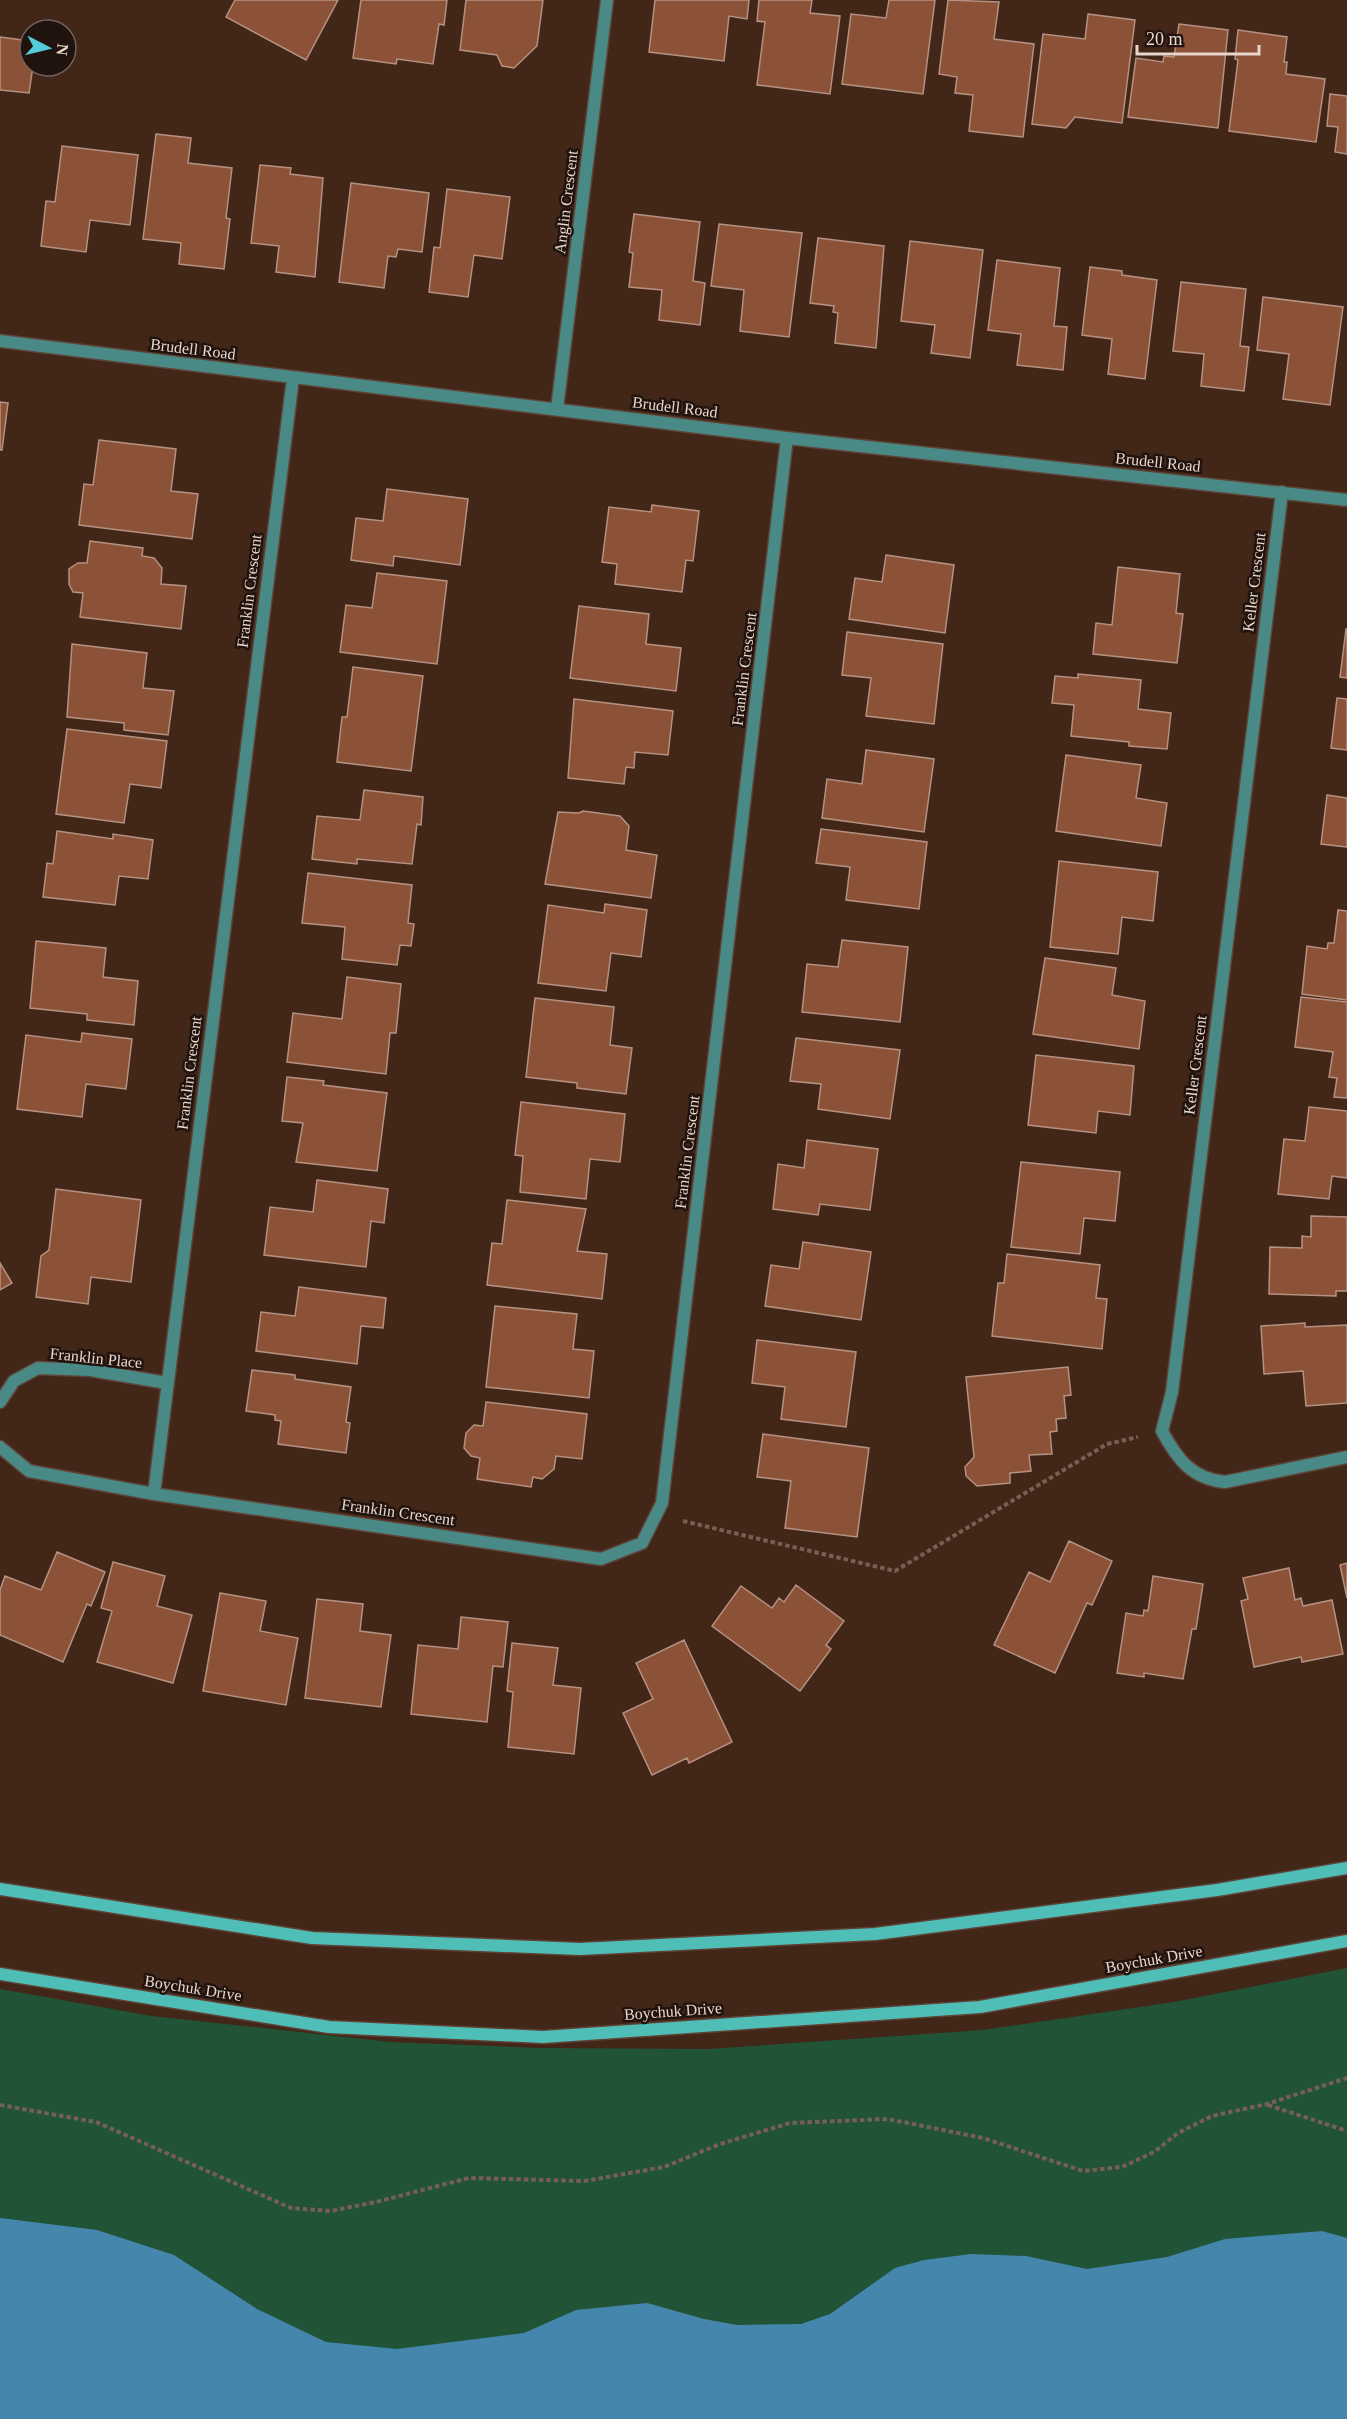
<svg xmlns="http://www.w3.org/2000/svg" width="1347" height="2419" font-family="Georgia,serif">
<rect width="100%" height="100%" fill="#422618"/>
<path fill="#215336" d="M1347 1968V2419H0V1989L152 2016 391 2042 539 2048 709 2049 983 2030 1174 2002Z"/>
<path fill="#4586ac" d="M0 2218 97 2230 174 2255 257 2309 326 2342 397 2349 524 2333 576 2310 647 2303 704 2319 737 2325 801 2324 830 2314 895 2268 924 2260 971 2254 1026 2256 1087 2269 1167 2257 1225 2239 1322 2231 1347 2238V2419H0Z"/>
<path fill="#8c5237" stroke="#b59182" stroke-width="1.5" d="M235 0H338L306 60 226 17Z
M361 0H447L444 25 439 24 433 64 397 59 396 64 353 58Z
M466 0H543L537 46 514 68 502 66 497 55 460 50Z
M655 0H749L747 19 729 16 724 61 649 52Z
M759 0H812L810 13 840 16 830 94 757 85 765 22 757 21Z
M889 0H935L923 94 842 84 851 14 886 18Z
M948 0 999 2 994 39 1034 44 1023 137 969 131 973 95 955 93 957 77 939 74Z
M1088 14 1135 20 1122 123 1075 117 1066 128 1032 124 1043 34 1085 39Z
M1179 24 1228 30 1218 128 1128 117 1136 58 1163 62 1164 56 1174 57Z
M1238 30 1287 37 1284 62H1287L1286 74 1325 79 1316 142 1229 131 1238 60 1235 59Z
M0 37 30 41V66H33L29 93 0 90Z
M1330 94 1347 96V154L1335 152 1338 127 1327 126Z
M156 134 191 138 188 163 232 168 226 218 230 219 224 269 179 264 181 243 143 239Z
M62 146 138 155 130 225 90 220 86 252 41 246 46 201 55 202Z
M260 165 291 168 290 174 323 178 315 277 276 272 279 246 251 243Z
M351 183 429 193 422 252 398 249 396 257 388 256 384 288 339 282Z
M447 189 510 197 502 259 474 255 468 297 429 292 434 247 440 248Z
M634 214 700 222 693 281 705 283 700 325 659 320 662 290 629 287 633 253 629 252Z
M719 224 802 233 789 337 740 331 744 290 711 286Z
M818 238 884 246 876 348 835 343 838 313 833 312 834 306 810 303Z
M910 241 983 250 970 358 931 353 935 325 901 321Z
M997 260 1060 268 1054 326 1067 327 1063 370 1017 365 1021 334 988 330Z
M1090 267 1122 271V275L1157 280 1145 379 1108 374 1112 339 1082 335Z
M1181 282 1246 289 1240 346 1249 347 1244 391 1201 386 1204 354 1173 351Z
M1263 297 1343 307 1330 405 1283 399 1289 354 1257 350Z
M0 402 8 403 2 450H0Z
M99 440 176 449 171 491 198 494 192 539 79 525 84 484 93 485Z
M387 489 468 499 460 565 394 556 393 566 351 560 356 518 383 521Z
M652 505 699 511 693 561 686 560 682 592 615 584 617 564 602 562 609 507 651 512Z
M90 541 143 548 142 556 154 558 162 568 161 584 186 586 181 629 80 617 83 593 73 592 69 584V569L78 563H87Z
M886 555 954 565 945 633 849 619 855 578 882 582Z
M1118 567 1180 574 1176 613 1183 614 1177 663 1093 654 1096 623 1112 625Z
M377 573 447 581 437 664 340 652 346 605 372 608Z
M579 606 649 614 646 644 681 648 676 691 570 678Z
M1346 629H1347V678L1340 677Z
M847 632 943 644 934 724 866 716 871 678 842 675Z
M72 644 147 653 143 688 174 691 168 735 124 730V723L67 717Z
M353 667 423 676 411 771 337 762 342 717H347Z
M1078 674 1141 680 1138 709 1171 713 1167 749 1129 746V742L1071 736 1074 705 1052 703 1055 676 1078 678Z
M1337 698 1347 699V750L1331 748Z
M574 699 673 711 668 755 635 752 634 768 626 767 624 784 568 778Z
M67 729 167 741 161 788 130 784 124 823 56 814Z
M866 750 934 759 924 832 822 818 827 779 862 784Z
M1066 755 1141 765 1136 798 1167 803 1161 846 1056 831Z
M364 790 423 797 421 825 417 824 412 864 357 859V864L312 859 317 816 360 820Z
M1327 795 1347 798V847L1321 844Z
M583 811 620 816 629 826 626 850 657 855 651 898 545 884 558 812 579 813Z
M821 829 927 842 919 909 846 900 850 867 816 863Z
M57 831 113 839V834L153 840 148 879 119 876 115 905 43 897 47 863 53 864Z
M1059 861 1158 872 1153 921 1122 917 1118 954 1050 947Z
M308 873 412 885 408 923 414 924 411 946 400 945 397 965 342 959 345 927 302 923Z
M605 904 647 910 641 957 611 953 606 991 538 983 548 905 604 913Z
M1338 910 1347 911V1000L1302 994 1307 946 1327 949 1328 943H1334Z
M842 940 908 947 900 1022 802 1012 807 964 838 967Z
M36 941 106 948 103 977 138 981 134 1025 87 1020V1014L30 1008Z
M1045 958 1116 968 1112 995 1145 1001 1139 1049 1033 1034Z
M347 977 401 984 396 1033H390L386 1074 287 1062 293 1013 342 1019Z
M1301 997 1347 1002V1098L1334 1097 1337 1078 1329 1077 1333 1052 1295 1047Z
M535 998 614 1007 610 1045 632 1048 626 1094 577 1088V1083L526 1077Z
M82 1033 132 1039 126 1089 86 1084 82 1117 17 1109 26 1035 81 1042Z
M796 1038 900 1050 890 1119 818 1109 821 1084 790 1081Z
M1036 1055 1134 1066 1130 1115 1098 1111 1096 1133 1028 1125Z
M287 1077 324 1081 323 1085 387 1093 377 1171 296 1162 303 1123 282 1121Z
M521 1102 625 1114 620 1162 590 1159 586 1199 520 1192 523 1156 515 1155Z
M1309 1107 1347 1111V1178L1332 1176 1329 1199 1278 1194 1284 1139 1305 1141Z
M807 1140 878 1149 870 1210 820 1204 818 1215 773 1209 778 1164 804 1168Z
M1021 1162 1120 1172 1115 1221 1084 1218 1080 1254 1011 1247Z
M317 1180 388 1189 384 1223 371 1221 366 1267 264 1255 270 1207 313 1212Z
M56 1189 141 1200 131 1282 91 1277 88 1304 36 1297 41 1256 49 1250Z
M507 1200 586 1209 577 1251 607 1254 602 1299 487 1285 492 1243 502 1244Z
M1311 1216 1347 1217V1291H1336V1296L1269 1294 1270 1247 1302 1248V1236L1311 1237Z
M803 1242 871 1252 861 1320 765 1306 771 1265 799 1269Z
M1007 1254 1100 1265 1096 1298 1107 1299 1102 1349 992 1336 998 1283H1004Z
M0 1263 12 1283 0 1290Z
M299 1287 386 1298 383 1328 361 1326 357 1364 256 1351 261 1312 295 1316Z
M495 1306 577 1314 573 1349 594 1351 589 1398 486 1387Z
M1305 1323V1327L1347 1325V1403L1306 1406 1303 1371 1264 1374 1261 1326Z
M757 1340 856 1352 846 1427 781 1419 785 1387 752 1383Z
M1068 1367 1071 1395 1064 1396 1066 1418 1056 1419 1057 1431 1050 1432 1052 1454 1029 1455 1031 1471 1010 1473V1483L977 1486 966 1476 965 1467 974 1457 966 1377Z
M252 1370 295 1375V1379L351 1387 346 1422 350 1423 346 1453 278 1444 281 1421 275 1420V1415L246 1411Z
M486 1402 587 1414 582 1459 556 1456 554 1469 542 1479 533 1477 531 1487 477 1479 480 1458 471 1456 464 1448 466 1433 474 1425 483 1426Z
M763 1434 869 1448 857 1537 785 1528 791 1481 757 1477Z
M1069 1541 1112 1561 1092 1605 1087 1603 1055 1673 994 1645 1029 1572 1050 1582Z
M57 1552 105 1572 91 1606 87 1604 63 1662 0 1635V1590L5 1576 41 1590Z
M113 1562 165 1576 157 1606 192 1615 173 1683 97 1662 112 1611 101 1608Z
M1347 1563V1598L1340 1565Z
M1289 1568 1295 1600 1301 1598 1303 1606 1332 1600 1343 1654 1302 1662 1301 1657 1254 1667 1241 1601 1248 1599 1243 1578Z
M1153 1576 1203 1584 1196 1629H1192L1183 1679 1144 1673V1677L1117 1673 1126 1613 1143 1616 1144 1610 1148 1611Z
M796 1585 844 1621 826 1645 831 1649 800 1691 712 1626 741 1586 772 1608 779 1598 784 1602Z
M220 1593 266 1601 260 1631 298 1638 286 1705 203 1691Z
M317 1599 363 1604 360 1631 391 1635 381 1707 305 1698Z
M461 1617 508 1622 503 1667 493 1666 487 1722 411 1714 418 1645 458 1649Z
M684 1640 732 1742 689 1763 687 1758 652 1775 623 1713 653 1699 636 1663Z
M512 1643 558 1648 553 1685 581 1688 574 1754 508 1747 513 1692 507 1691Z"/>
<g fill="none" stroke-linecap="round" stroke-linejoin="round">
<defs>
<path id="minor" d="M0 341 787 438 1347 500
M293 378 154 1494 601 1559 642 1543 662 1503 787 438
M557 409 607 0
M1282 492 1172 1392 1162 1431C1177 1459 1192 1479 1225 1482L1347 1457
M0 1402 14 1381 38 1368 90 1370 167 1383
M0 1447 29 1471 154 1494"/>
<path id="secondary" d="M0 1889 312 1938 580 1949 875 1934 1217 1890 1347 1868
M0 1974 329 2027 543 2037 980 2007 1347 1941"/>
</defs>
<use href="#minor" stroke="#5d4235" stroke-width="15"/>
<use href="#secondary" stroke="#5d4235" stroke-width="15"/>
<path stroke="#785f53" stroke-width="4" stroke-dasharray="4.5 3" stroke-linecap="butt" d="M683 1521 895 1571 1107 1444 1138 1437
M0 2105 96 2122 291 2208 331 2211 376 2202 469 2178 584 2181 664 2167 720 2144 790 2123 888 2119 983 2138 1083 2171 1122 2167 1154 2152 1178 2133 1212 2116 1267 2104 1347 2078
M1268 2105 1347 2131"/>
<use href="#minor" stroke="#498a86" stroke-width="12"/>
<use href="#secondary" stroke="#4fbeb7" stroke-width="12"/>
</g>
<g text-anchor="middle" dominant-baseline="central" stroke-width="5" stroke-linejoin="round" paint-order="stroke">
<g font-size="16" fill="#e8d6cd" stroke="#20130d">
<text transform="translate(566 202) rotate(-83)">Anglin Crescent</text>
<text transform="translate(193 349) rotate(7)">Brudell Road</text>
<text transform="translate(675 407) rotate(7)">Brudell Road</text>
<text transform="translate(1158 462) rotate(6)">Brudell Road</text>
<text transform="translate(1254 582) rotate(-83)">Keller Crescent</text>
<text transform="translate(249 591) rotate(-83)">Franklin Crescent</text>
<text transform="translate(744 669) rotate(-83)">Franklin Crescent</text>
<text transform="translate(1195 1065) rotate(-83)">Keller Crescent</text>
<text transform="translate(189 1073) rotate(-83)">Franklin Crescent</text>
<text transform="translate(687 1152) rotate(-83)">Franklin Crescent</text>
<text transform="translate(96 1358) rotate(6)">Franklin Place</text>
<text transform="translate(398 1512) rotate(8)">Franklin Crescent</text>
<text transform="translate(1154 1959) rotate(-10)">Boychuk Drive</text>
<text transform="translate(193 1988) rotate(9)">Boychuk Drive</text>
<text transform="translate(673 2011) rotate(-4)">Boychuk Drive</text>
</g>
</g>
<g transform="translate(48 48) rotate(97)"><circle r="28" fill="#20130d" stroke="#70615a" stroke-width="1.5"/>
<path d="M0-4.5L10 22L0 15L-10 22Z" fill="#53cbdb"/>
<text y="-9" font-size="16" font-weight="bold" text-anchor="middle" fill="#e8d6cd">N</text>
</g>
<path d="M1137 45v9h122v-9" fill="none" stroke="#e8d6cd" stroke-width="3"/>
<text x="1146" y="45" font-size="18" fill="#e8d6cd" stroke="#20130d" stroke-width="4.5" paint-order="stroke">20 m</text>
</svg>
